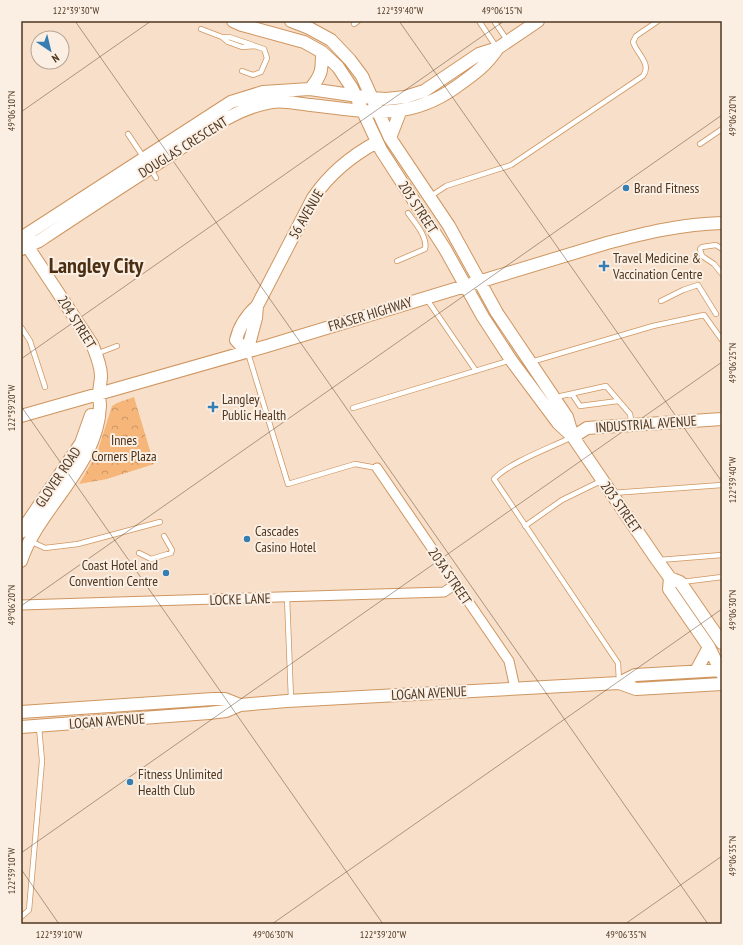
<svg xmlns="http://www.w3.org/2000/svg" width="743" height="945" font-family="'PT Sans Narrow',sans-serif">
<defs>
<pattern id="park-crowns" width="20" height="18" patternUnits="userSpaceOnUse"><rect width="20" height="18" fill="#f6b67a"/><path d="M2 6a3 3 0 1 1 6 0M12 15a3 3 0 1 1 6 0" fill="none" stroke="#ca9564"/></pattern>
</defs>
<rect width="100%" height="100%" fill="#f7dfc9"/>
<path fill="url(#park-crowns)" d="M134 397 154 464 107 479 79 484 97 453 112 406 117 403Z"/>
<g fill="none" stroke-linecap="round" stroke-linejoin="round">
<defs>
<path id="lane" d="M479 21 497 48
M494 21 507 40
M354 24 358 21
M201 29 222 37 228 42 242 47 255 46 264 49 267 58 261 72 253 75 242 71
M222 37H229L253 45
M128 134 144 158
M700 144 722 129
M151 169 156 178
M431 196 446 186 511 165 643 76C652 64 637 54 633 42L636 36 658 21
M722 249 716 245 702 247 700 249 702 256 714 264 722 274
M397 261 425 249C428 237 415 223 408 213
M426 298 476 371
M661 301 683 290 698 285 716 314
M21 327 30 341 45 387
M248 353 288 484 355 464 377 468
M96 354 117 346
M531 362 653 326 704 315 722 340
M572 394 580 406 618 401
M555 399 561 396 606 386 630 414 632 425
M353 408 511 360
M572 437C550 448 510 462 494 479L618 663 619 681
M612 493 722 485
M525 526 562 500 601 481
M30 541 45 548 78 544 160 522
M139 553 151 559 171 553 172 550 164 536
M659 560 722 555
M682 582 722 577
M287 597 291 699
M21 917 29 910 42 761 39 727"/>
<path id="street" d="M377 468 509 661 515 688
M21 605 444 592 456 584"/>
<path id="secondary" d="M233 21 242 25 304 42 322 52 338 67 352 88 381 150 445 249 483 317 511 360 558 423 573 437 657 560 670 578 669 589 709 647 722 674
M291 21 309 28 331 40 350 60 362 76 390 138 449 226 497 313 567 417 573 437
M310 89C322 75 322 70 322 52
M390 138 400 112
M21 238 231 102 263 92 310 89 372 98 386 99 405 97 424 91 479 54 498 48 538 21
M21 249 39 241C81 213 124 185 166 158 199 137 233 108 272 102 285 100 298 104 311 105 367 111 407 122 456 87 474 74 485 67 498 48
M247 352 236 340C239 327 247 315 257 306L313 198C330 173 351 156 377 142
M247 352 256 318 257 306
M21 416 267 346 607 243C645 233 682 224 722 223
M573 437 587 428 722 419
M21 532 81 443 91 415
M21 561C39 507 98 466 100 406 100 402 99 398 99 394 99 388 101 382 101 376 101 365 96 354 92 344L24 241
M670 578 680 582 722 643
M696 671 709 647
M619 683 635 675 722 670
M21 712 213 699H225L240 705
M21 727 209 713 226 711 240 705 287 701 619 683 636 689 722 684"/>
</defs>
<use href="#lane" stroke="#cf9660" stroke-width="6"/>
<use href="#street" stroke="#cf9660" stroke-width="11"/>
<use href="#secondary" stroke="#cf9660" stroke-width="14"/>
<use href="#lane" stroke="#fff" stroke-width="4.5"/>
<use href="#street" stroke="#fff" stroke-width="9"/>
<use href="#secondary" stroke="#fff" stroke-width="12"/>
</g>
<path fill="none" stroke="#4f3720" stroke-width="1" stroke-opacity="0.45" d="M75 21 708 924M399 21 722 482M21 112 151 21M21 359 504 21M21 406 383 924M21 606 722 115M21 853 722 362M21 869 59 924M272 924 722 609M625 924 722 856"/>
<g fill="#367db2" stroke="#fbefe4" stroke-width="1.5">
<circle cx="626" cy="188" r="4"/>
<path d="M602 260h4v4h4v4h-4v4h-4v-4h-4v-4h4z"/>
<path d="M211 401h4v4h4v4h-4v4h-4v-4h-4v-4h4z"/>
<circle cx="247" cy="539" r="4"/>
<circle cx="166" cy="573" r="4"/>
<circle cx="130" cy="782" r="4"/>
</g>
<g text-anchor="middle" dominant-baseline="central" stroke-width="4" stroke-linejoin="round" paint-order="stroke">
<g font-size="14" fill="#4f3720" stroke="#fbefe4">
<text transform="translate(183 147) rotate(-32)">DOUGLAS CRESCENT</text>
<text transform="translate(418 207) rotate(57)">203 STREET</text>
<text transform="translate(306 214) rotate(-60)">56 AVENUE</text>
<text transform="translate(370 314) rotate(-17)">FRASER HIGHWAY</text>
<text transform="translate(77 322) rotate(58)">204 STREET</text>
<text transform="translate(646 424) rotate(-4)">INDUSTRIAL AVENUE</text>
<text transform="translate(58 477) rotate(-56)">GLOVER ROAD</text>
<text transform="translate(621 507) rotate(55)">203 STREET</text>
<text transform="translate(450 576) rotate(56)">203A STREET</text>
<text transform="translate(240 599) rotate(-2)">LOCKE LANE</text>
<text transform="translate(429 693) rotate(-3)">LOGAN AVENUE</text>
<text transform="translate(107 721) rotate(-4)">LOGAN AVENUE</text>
</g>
<g font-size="14" fill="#4f3720" stroke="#fbefe4" text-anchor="start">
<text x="634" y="188">Brand Fitness</text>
<text x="613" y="258">Travel Medicine &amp;<tspan x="613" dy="16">Vaccination Centre</tspan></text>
<text x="222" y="399">Langley<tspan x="222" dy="16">Public Health</tspan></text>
<text x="255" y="531">Cascades<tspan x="255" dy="16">Casino Hotel</tspan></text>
<text x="158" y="565" text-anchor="end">Coast Hotel and<tspan x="158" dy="16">Convention Centre</tspan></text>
<text x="138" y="774">Fitness Unlimited<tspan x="138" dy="16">Health Club</tspan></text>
</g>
<g font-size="14" fill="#482e14" stroke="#fbefe4">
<text x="124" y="440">Innes<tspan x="124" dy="16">Corners Plaza</tspan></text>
</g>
<g font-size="22" font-weight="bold" fill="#4c2f12" stroke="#fbefe4">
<text x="96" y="265">Langley City</text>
</g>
</g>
<rect width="743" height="945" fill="none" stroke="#fbefe4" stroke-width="44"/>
<g transform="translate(50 50) rotate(145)"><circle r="19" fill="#fbefe4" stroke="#b6a596"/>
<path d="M0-3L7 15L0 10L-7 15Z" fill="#367db2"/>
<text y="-6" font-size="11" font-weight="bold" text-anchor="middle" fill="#4f3720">N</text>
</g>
<rect x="22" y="22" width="699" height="901" fill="none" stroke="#4f3720" stroke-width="1.5"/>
<g font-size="10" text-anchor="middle" fill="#4f3720">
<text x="76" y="14">122°39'30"W</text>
<text x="400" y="14">122°39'40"W</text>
<text x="502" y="14">49°06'15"N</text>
<text transform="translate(11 111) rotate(-90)" y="4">49°06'10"N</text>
<text transform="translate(732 116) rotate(-90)" y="4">49°06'20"N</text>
<text transform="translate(732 363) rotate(-90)" y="4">49°06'25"N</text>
<text transform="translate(11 408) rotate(-90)" y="4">122°39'20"W</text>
<text transform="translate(732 480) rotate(-90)" y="4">122°39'40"W</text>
<text transform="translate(11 605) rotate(-90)" y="4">49°06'20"N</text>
<text transform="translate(732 610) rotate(-90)" y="4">49°06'30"N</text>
<text transform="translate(732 856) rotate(-90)" y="4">49°06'35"N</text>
<text transform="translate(11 871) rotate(-90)" y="4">122°39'10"W</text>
<text x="59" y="938">122°39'10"W</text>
<text x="273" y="938">49°06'30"N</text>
<text x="383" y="938">122°39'20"W</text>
<text x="626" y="938">49°06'35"N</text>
</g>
</svg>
